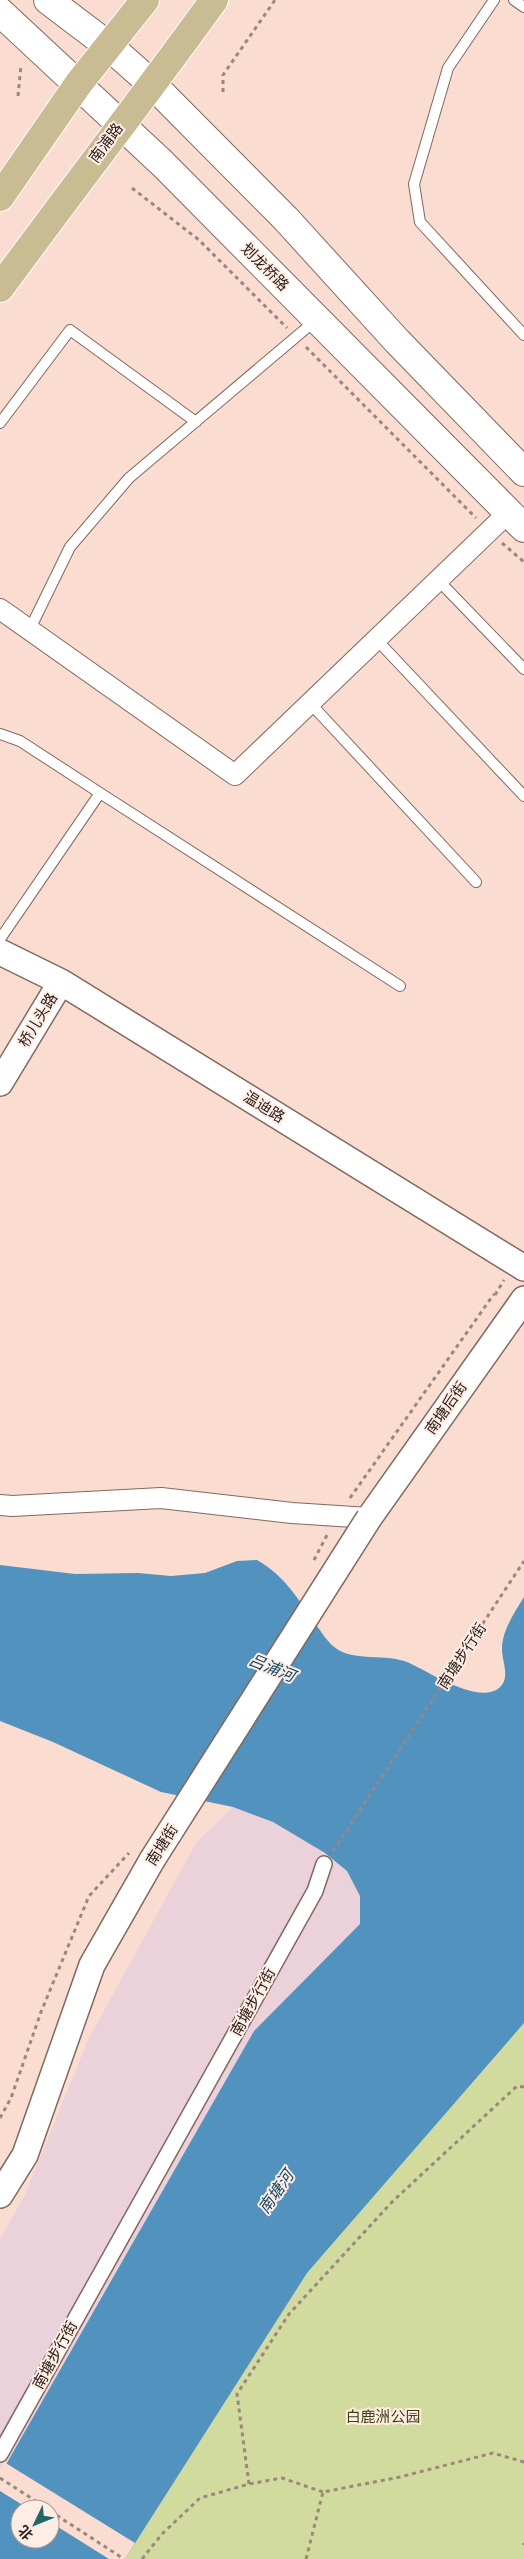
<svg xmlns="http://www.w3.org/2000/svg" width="524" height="2559" font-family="'Fira Sans','Noto Sans SC',sans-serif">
<rect width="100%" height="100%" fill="#fadcd0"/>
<path fill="#ebd2da" d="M233 1807 273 1822 325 1853 347 1871 360 1896V1924L254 2031 0 2475V2238L24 2197 88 2040 196 1843Z"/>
<path fill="#d0db9d" d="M524 2023V2559H125L307 2273Z"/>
<path fill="#5292bf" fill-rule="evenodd" d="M257 1560C286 1577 296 1597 315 1623 322 1633 327 1642 337 1649 354 1661 387 1654 407 1662 428 1671 478 1705 499 1688 511 1678 502 1662 502 1649 502 1630 515 1612 524 1597V2023L307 2273 125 2559H0V2475L254 2031 360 1924V1896L347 1871 325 1853 273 1822 233 1807 161 1792 53 1742 0 1721V1565L75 1574 138 1573 171 1576 205 1573 237 1561ZM20 2509H50V2539H20Z"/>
<path fill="#fadcd0" d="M4 2462 135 2543 125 2559H109L50 2522V2509H29L0 2491V2470Z"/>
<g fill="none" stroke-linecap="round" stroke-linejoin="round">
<defs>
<path id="service" d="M494 0 448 68 414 184 420 222 524 335
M514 0 524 7
M0 423 70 330 196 422
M438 580 524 669
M29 631 70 547 129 478 316 320
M376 639 524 796
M310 703 476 882
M0 734 20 741 100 793
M0 939 100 793 400 986"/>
<path id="pedestrian" d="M0 2454 315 1891 324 1864"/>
<path id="minor" d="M0 609 235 775 508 513
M0 1505 12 1506 161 1498 292 1513 369 1518"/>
<path id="tertiary" d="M0 952 61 982 524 1268
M0 1083 61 982
M369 1518 524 1299
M0 2195 25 2155 92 1965 152 1860"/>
<path id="secondary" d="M48 0 110 47 153 85 286 219 397 341 524 472
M0 12 163 164 524 528"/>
<path id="primary" d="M0 197 79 83 145 0
M0 288C71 191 144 97 214 0"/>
</defs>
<use href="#service" stroke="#82685d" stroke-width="12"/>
<use href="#pedestrian" stroke="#82685d" stroke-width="18"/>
<use href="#minor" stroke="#82685d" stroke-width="22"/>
<use href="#tertiary" stroke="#82685d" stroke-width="28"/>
<use href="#secondary" stroke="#82685d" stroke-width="30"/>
<use href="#primary" stroke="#fff" stroke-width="30"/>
<path stroke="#9c877e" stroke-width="3" stroke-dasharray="4 4" stroke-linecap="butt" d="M223 92V75L275 0
M18 96 21 65
M132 188 199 240 287 328
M306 347 476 518
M502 543 524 562
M495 1295 504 1280
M350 1498 494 1294
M314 1560 327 1535
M333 1851 524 1561
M0 2118 11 2098 41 2012 89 1896 129 1853
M0 2478 48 2509
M249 2484 237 2394 289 2314 392 2202 517 2086 524 2087
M50 2511 124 2559
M524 2543V2545
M142 2559 162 2534 200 2498 249 2484 282 2478 323 2492
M306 2559 323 2492 400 2477 493 2453 524 2462"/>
<use href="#service" stroke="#fff" stroke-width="10"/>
<use href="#pedestrian" stroke="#fff" stroke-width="15"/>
<use href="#minor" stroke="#fff" stroke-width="20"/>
<use href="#tertiary" stroke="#fff" stroke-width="25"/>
<use href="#secondary" stroke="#fff" stroke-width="28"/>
<use href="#primary" stroke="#c9bc93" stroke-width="28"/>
<defs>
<path id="tertiary-bridge" d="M152 1860 369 1518"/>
</defs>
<use href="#tertiary-bridge" stroke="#82685d" stroke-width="28" stroke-linecap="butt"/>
<use href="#tertiary-bridge" stroke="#fff" stroke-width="25"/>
</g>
<g text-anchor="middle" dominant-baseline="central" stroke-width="4" stroke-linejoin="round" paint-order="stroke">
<g font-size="15" fill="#2b201c" stroke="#ffede5">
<text transform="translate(106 143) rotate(-53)">南浦路</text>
<text transform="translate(265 267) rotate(45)">划龙桥路</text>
<text transform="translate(38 1020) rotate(-59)">桥儿头路</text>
<text transform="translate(264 1107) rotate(32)">温迪路</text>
<text transform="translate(446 1408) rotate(-55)">南塘后街</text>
<text transform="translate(462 1656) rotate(-57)">南塘步行街</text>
<text transform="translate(162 1845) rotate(-58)">南塘街</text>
<text transform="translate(253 2002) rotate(-61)">南塘步行街</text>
<text transform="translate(55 2355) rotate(-61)">南塘步行街</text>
</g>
<g font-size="15" fill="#3c420c" stroke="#ffede5">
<text x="383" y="2417">白鹿洲公园</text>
</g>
<g font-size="16" font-style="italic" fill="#124564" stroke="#ffede5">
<text transform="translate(272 1668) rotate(22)">吕浦河</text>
<text transform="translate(276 2192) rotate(-55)">南塘河</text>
</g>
</g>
<g transform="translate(35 2524) rotate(227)"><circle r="24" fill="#ffede5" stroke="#aa9b95"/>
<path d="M0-4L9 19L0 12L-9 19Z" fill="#1e6965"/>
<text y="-8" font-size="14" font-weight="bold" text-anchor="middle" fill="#2b201c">北</text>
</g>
</svg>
